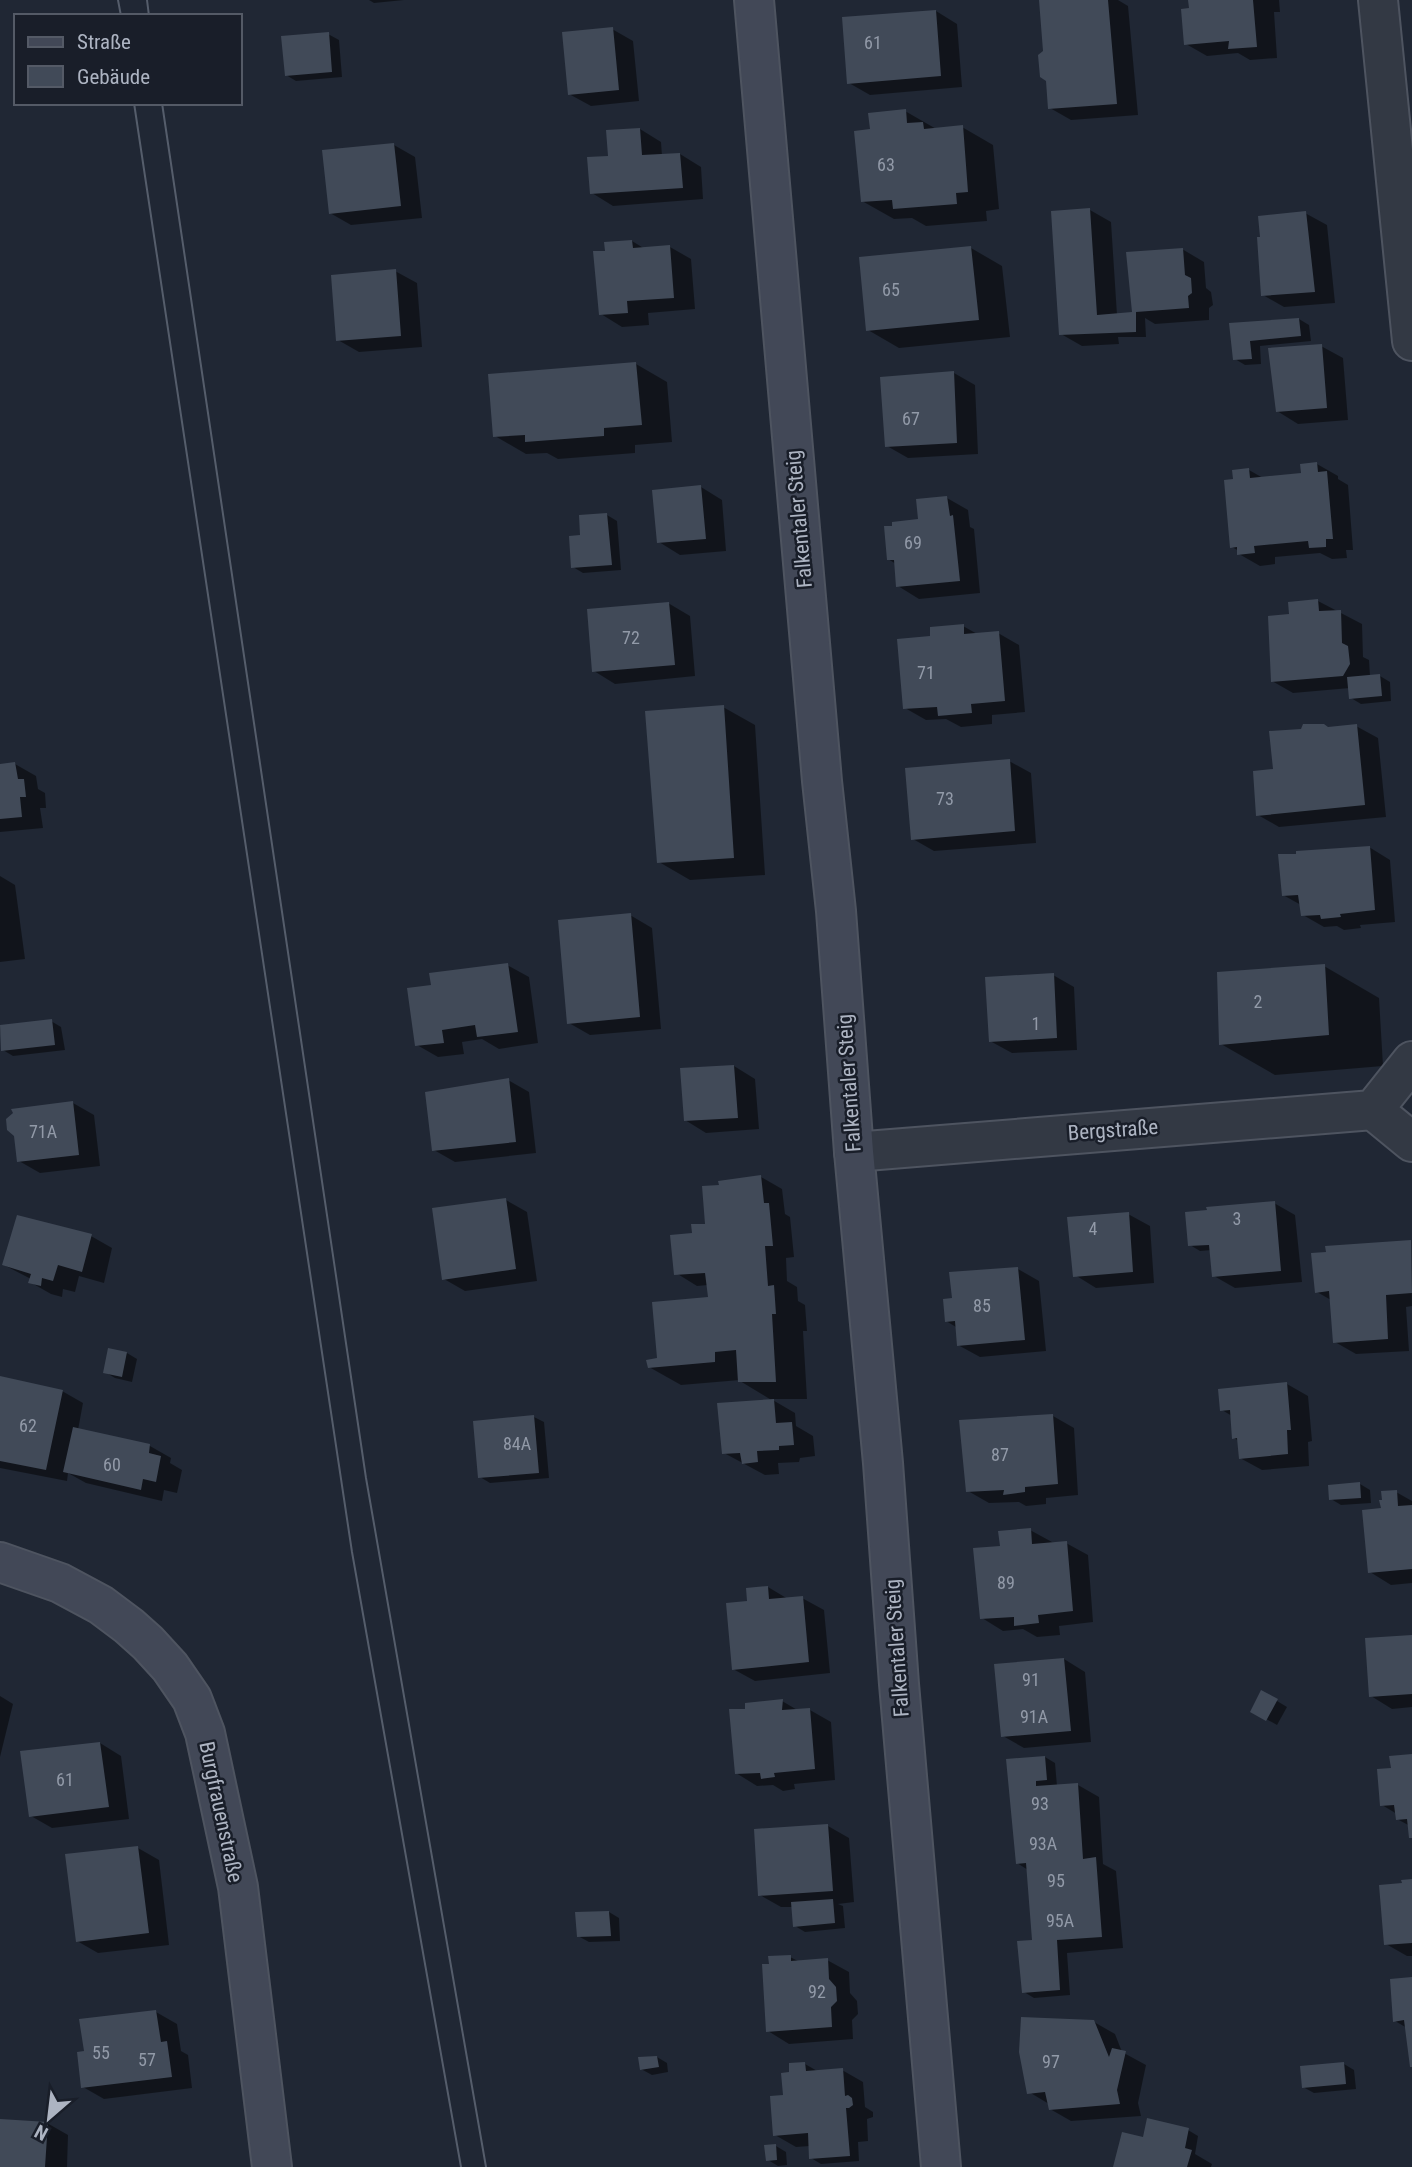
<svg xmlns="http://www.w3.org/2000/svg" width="1412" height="2167" font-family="'Roboto Condensed',sans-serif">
<rect width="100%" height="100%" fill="#202734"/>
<path fill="#0007" d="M369 0H404L374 3Z
M1041 0H1118L1128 6 1138 115 1071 120 1050 108Z
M1190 0H1279L1280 12H1274L1277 58 1250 60 1238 53 1207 56 1186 44 1191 10Z
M936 11 957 24 962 87 870 95 849 83Z
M612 29 633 41 639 101 591 106 569 94Z
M328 34 339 40 342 77 296 81 286 75Z
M905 111 938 130 962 127 993 145 999 209 986 211 987 221 926 226 912 218 894 219 862 201 871 130Z
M640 129 661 142 662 156 680 154 701 167 703 199 613 206 592 193 610 158Z
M394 145 415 157 422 218 351 225 330 213Z
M1090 210 1111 222 1117 315 1134 314 1182 249 1204 262 1206 288 1211 292 1213 305 1209 308V320L1155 324 1145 318 1146 337H1118L1119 344 1082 346 1061 334Z
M1305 213 1327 225 1335 303 1284 307 1263 295Z
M632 241 645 249 670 247 691 259 695 309 648 313 649 325 622 327 601 314 606 253Z
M971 248 1002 266 1010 337 899 348 868 330Z
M395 271 417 283 422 347 359 352 338 340Z
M1299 319 1309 325 1311 341 1260 346 1261 364 1245 365 1235 359 1231 325Z
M1321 346 1343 358 1348 420 1298 424 1277 411Z
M636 364 667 382 672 442 635 445V453L558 459 547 453 526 454 495 436Z
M954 373 975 385 978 454 908 458 887 446Z
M1317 464 1338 476V479L1348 485 1353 550H1346L1347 558 1332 559 1320 553 1275 557V564L1260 566 1239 554V551L1232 547 1234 481 1249 470 1263 478 1303 475Z
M701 487 722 500 726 551 680 555 659 542Z
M947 498 968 510 970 527 974 529 980 593 919 599 898 586 896 564 888 559 920 521Z
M607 515 617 521 621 570 583 573 573 567 582 537Z
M1318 601 1362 624 1363 657 1369 660 1370 676H1380L1390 682 1391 701 1361 704 1351 698 1350 688 1293 693 1272 681 1291 616Z
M668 603 690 616 695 676 615 684 594 671Z
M963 626 979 635 998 633 1019 645 1025 712 992 715V724L961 727 946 719 926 720 905 708Z
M723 707 755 725 765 875 690 880 659 862Z
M1356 726 1378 738 1386 817 1279 827 1258 815 1275 770Z
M1009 761 1031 773 1036 843 934 851 913 839Z
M15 764 36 776 38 789 45 793 46 808H40L43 828 0 832V765Z
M1369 847 1390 860 1395 922 1360 925 1361 928 1344 930 1337 926 1324 927 1303 915 1301 905 1283 895Z
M0 876 15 885 25 959 0 962Z
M630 915 652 928 661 1029 590 1035 569 1023Z
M507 965 529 977 538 1043 499 1049 482 1039 462 1042 464 1054 438 1057 417 1045 433 986Z
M1324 966 1379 998 1383 1066 1275 1075 1221 1044Z
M1053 975 1074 987 1077 1050 1012 1053 990 1041Z
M51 1021 61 1027 65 1050 13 1056 3 1050 0 1026Z
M734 1066 755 1079 759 1129 706 1133 685 1120Z
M508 1080 529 1092 536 1153 455 1162 434 1150Z
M73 1103 94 1115 100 1166 40 1173 19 1161Z
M761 1177 782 1189 785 1214 790 1217 794 1257 786 1258 787 1281 797 1287 798 1301 805 1305 807 1331H803L807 1399H771L795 1413 796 1426 813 1436 815 1456 800 1458 799 1462 778 1463 779 1474 765 1475 724 1453 773 1401 740 1381V1380L681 1385 649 1367 659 1359 710 1299 708 1285 697 1286 676 1273 694 1234 707 1226 721 1186Z
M506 1200 527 1212 537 1281 465 1291 444 1279Z
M1274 1203 1295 1215 1302 1282 1235 1288 1214 1276 1212 1250 1200 1251 1190 1245Z
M1128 1214 1150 1226 1154 1283 1096 1288 1075 1275Z
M91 1236 112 1248 104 1283 79 1276 75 1292 63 1289 62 1297 51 1294 30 1282 31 1279 4 1265Z
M1411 1242 1412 1306 1406 1307 1409 1351 1356 1354 1335 1342 1331 1300 1317 1292Z
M1018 1269 1039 1281 1046 1351 980 1357 958 1345 956 1327 946 1321 954 1300Z
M127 1353 137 1359 132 1382 115 1378 105 1372Z
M0 1378 62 1391 83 1403 78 1430 150 1446 171 1458 170 1463 182 1470 177 1493 164 1490 162 1501 86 1483 68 1473 67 1481 0 1468Z
M1287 1384 1308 1396 1312 1441 1308 1442 1309 1466 1262 1470 1240 1458 1239 1441 1234 1438 1232 1416 1222 1410Z
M1053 1416 1074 1428 1078 1495 1046 1498V1504L1026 1506 1019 1502 989 1503 968 1491Z
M534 1417 544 1422 549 1478 490 1483 480 1477Z
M1360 1484 1370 1490 1371 1503 1341 1505 1331 1499Z
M1396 1492 1412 1501V1583L1391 1585 1370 1572 1383 1510Z
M1030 1530 1052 1542 1066 1543 1088 1555 1093 1622 1059 1626 1060 1635 1037 1637 1023 1629 1003 1631 982 1618 1002 1548Z
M768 1587 788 1599 802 1598 824 1610 830 1673 755 1681 733 1669 749 1603Z
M1412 1636V1707L1392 1709 1371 1696Z
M1064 1659 1085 1672 1091 1742 1024 1748 1003 1736Z
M1262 1692 1287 1707 1277 1725 1252 1711Z
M0 1696 13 1704 0 1757Z
M782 1701 799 1711 810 1710 831 1722 835 1780 794 1784 795 1789 783 1791 773 1785 757 1786 736 1773 747 1710Z
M100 1743 121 1756 129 1819 52 1828 31 1816Z
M1412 1756V1838L1410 1826 1397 1819V1814L1382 1805 1392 1769Z
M1045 1757 1055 1763 1057 1786 1078 1785 1099 1797 1103 1864 1116 1871 1123 1948 1067 1953 1070 1995 1034 1998 1024 1992 1034 1942 1028 1870 1017 1863 1008 1760Z
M828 1826 849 1838 854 1902 838 1904 843 1906 845 1928 805 1932 795 1926 793 1907H781L760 1895Z
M138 1848 159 1860 169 1945 98 1953 77 1941Z
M1412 1881V1956H1407L1386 1944 1404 1885Z
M609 1912 619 1918 620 1941 589 1942 578 1936Z
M790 1957 800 1962 827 1960 849 1972 850 1993 857 2001 858 2014 852 2020 853 2039 789 2044 768 2031Z
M1412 1978V2066L1407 2028 1395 2021Z
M156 2012 177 2024 181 2051 188 2055 192 2088 104 2099 83 2087 86 2053Z
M1094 2022 1115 2034 1122 2052 1146 2065 1138 2103 1141 2116 1071 2121 1050 2109 1049 2104 1029 2092Z
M657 2057 667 2063 668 2072 652 2075 641 2069Z
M805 2064 819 2072 842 2070 863 2082 865 2107 873 2112V2117L867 2119 868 2141 858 2142 859 2161 821 2164 811 2158 810 2146 796 2147 775 2135 791 2074Z
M1344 2064 1354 2070 1356 2089 1314 2093 1303 2087Z
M0 2121 47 2123 68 2135 67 2167H0Z
M1188 2130 1198 2136 1195 2154 1212 2164 1211 2167H1115L1151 2141Z
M776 2146 786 2152 787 2165 778 2166 768 2160Z"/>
<path fill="#414a58" d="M1039 0H1108L1117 104 1048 109 1046 81 1040 77 1038 55 1043 51Z
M1188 0H1253L1257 47 1228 49 1229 41 1184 45 1181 9 1189 8Z
M936 10 941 76 847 84 842 17Z
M613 27 619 90 568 95 562 32Z
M329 32 332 72 285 76 281 36Z
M906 109 907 123 923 122 924 129 963 125 968 192 956 193 957 204 893 209 892 200 861 202 854 131 870 129 868 113Z
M640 128 642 155 680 153 683 188 590 194 587 157 608 156 606 130Z
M394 143 401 206 329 214 322 150Z
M1090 208 1097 315 1132 312 1126 252 1183 248 1185 275 1191 278 1192 293 1188 296 1189 308 1136 312V332L1059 335 1051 211Z
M1306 211 1315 292 1261 296 1257 237H1260L1258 216Z
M632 240 633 248 670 245 674 298 627 301 628 313 599 315 593 251H605L604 242Z
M971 246 979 320 866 331 859 257Z
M396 269 401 336 336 341 331 275Z
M1299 318 1301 336 1250 341 1252 359 1233 360 1229 323Z
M1322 344 1327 408 1276 412 1268 348Z
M636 362 642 425 604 428V436L525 442V435L493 437 488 374Z
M954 371 957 443 885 447 880 377Z
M1317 462 1318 472 1327 471 1333 539H1326V547L1309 548 1308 541 1254 546 1255 553 1237 555V547L1230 548 1224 480 1233 479 1232 470 1249 468 1250 478 1301 473 1300 464Z
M701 485 706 539 657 543 652 490Z
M947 496 950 516 953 515 960 581 896 587 894 560H887L884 526H892V522L918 519 916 499Z
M607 513 612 565 571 568 569 536 580 535 579 515Z
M1318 599 1319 611 1341 610 1342 643 1348 646 1350 664 1343 676 1271 682 1268 616 1289 614 1288 602Z
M669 602 675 665 592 672 587 609Z
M964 624V634L999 631 1005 701 971 704 972 713 938 716 937 707 903 709 897 639 930 636V627Z
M1380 674 1382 696 1349 699 1347 677Z
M724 705 734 858 657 863 645 711Z
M1303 724H1324L1328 727 1357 724 1365 805 1256 816 1253 771 1273 769 1269 731 1301 729Z
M1010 759 1015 831 911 840 905 768Z
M15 762 18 779H24L26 797H20L22 817 0 819V764Z
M1370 846 1375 910 1340 914 1341 917 1321 919 1320 915 1301 916 1298 895 1282 896 1278 854H1296V851Z
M631 913 640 1017 567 1024 558 920Z
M508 963 518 1032 477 1037 475 1025 442 1030 444 1043 415 1046 407 988 431 985 429 973Z
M1325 964 1329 1035 1219 1045 1217 972Z
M1054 973 1057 1038 989 1042 985 977Z
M52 1019 55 1045 1 1051 0 1025Z
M734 1065 738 1118 684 1121 680 1068Z
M509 1078 516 1142 432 1151 425 1092Z
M73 1101 79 1155 17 1162 14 1136 7 1130 6 1119 13 1113 11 1109Z
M761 1175 764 1203H769L773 1246H765L768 1286 774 1285 776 1314H772L776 1382H738L736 1350 715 1352V1362L648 1368 646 1360 657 1358 652 1302 708 1297 705 1273 674 1275 670 1235 692 1233 691 1224H705L702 1186 719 1185 718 1181Z
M506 1198 516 1269 442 1280 432 1208Z
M1275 1201 1281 1271 1212 1277 1209 1245 1188 1246 1185 1212 1207 1210 1206 1207Z
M1129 1212 1133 1272 1073 1277 1067 1217Z
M17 1215 92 1234 82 1272 58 1265 53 1281 42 1278 41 1286 28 1283 31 1274 2 1265Z
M1411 1240 1412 1293 1386 1295 1388 1339 1333 1343 1329 1291 1315 1293 1311 1253 1326 1252 1325 1246Z
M1018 1267 1025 1340 957 1346 955 1321 945 1322 943 1299 952 1298 949 1272Z
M108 1348 127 1352 122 1377 103 1373Z
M0 1376 63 1390 46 1470 0 1461Z
M1287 1382 1291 1430H1287L1288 1454 1239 1459 1237 1438 1232 1439 1230 1410 1220 1411 1218 1389Z
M774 1399 776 1423 792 1422 794 1445 779 1446V1450L757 1451 758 1462 742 1464 740 1453 722 1454 717 1403Z
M1053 1414 1058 1484 1025 1487V1492L1003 1495 1004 1490 966 1492 959 1420Z
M534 1415 539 1473 478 1478 473 1421Z
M73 1427 150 1444 149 1453 161 1456 156 1482 143 1479 141 1490 63 1472Z
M1360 1482 1361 1498 1329 1500 1328 1485Z
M1397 1490 1398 1506 1412 1505V1569L1368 1573 1362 1510 1381 1508 1379 1500H1382L1381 1491Z
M1031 1528 1032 1544 1067 1541 1073 1611 1038 1615 1039 1623 1014 1626V1617L980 1619 973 1548 1000 1546 998 1531Z
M768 1586 769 1599 803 1596 809 1662 732 1670 726 1603 747 1601 746 1588Z
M1412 1635V1694L1369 1697 1365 1638Z
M1064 1658 1071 1731 1001 1737 994 1664Z
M1261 1690 1278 1699 1266 1721 1250 1712Z
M783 1699 782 1710 810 1708 815 1769 774 1773 775 1777 761 1779 760 1773 735 1774 729 1709H745V1703Z
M100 1742 109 1807 29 1817 20 1751Z
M1412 1754V1838H1409L1407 1819 1396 1820 1394 1805 1380 1806 1377 1769 1391 1768 1389 1756Z
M1045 1756 1047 1780 1036 1781V1786L1078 1783 1083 1859 1096 1857 1102 1937 1057 1940 1060 1990 1022 1993 1017 1941 1032 1940 1026 1863 1016 1864 1006 1759Z
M828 1824 833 1891 758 1896 754 1829Z
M138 1846 149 1933 76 1942 65 1854Z
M1412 1879V1943L1384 1945 1379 1885 1402 1883 1401 1880Z
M833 1899 835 1923 793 1927 791 1902Z
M609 1911 611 1936 577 1937 575 1912Z
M791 1955V1961L828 1958 829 1979 836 1987 837 2001 831 2007 832 2027 766 2032 762 1964H769L768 1956Z
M1412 1977V2067H1410L1404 2020 1393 2022 1390 1979Z
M156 2010 161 2042 167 2041 172 2077 81 2088 77 2052 84 2051 79 2019Z
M1021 2017 1094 2020 1109 2057 1112 2048 1126 2051 1117 2090 1120 2104 1049 2110 1045 2092 1027 2094 1019 2052Z
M657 2056 659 2067 640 2070 638 2057Z
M805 2062 806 2071 843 2068 845 2096 848 2095 852 2098 853 2105 849 2108H846L850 2156 809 2159 808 2133 773 2136 770 2096 783 2095 781 2073 789 2072V2063Z
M1344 2062 1346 2084 1302 2088 1300 2066Z
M1147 2118 1189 2128 1185 2148 1192 2150 1187 2167H1113L1122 2132 1143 2137Z
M0 2119 48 2122 45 2167H0Z
M776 2144 777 2160 766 2161 764 2145Z"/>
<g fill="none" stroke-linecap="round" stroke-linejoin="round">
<defs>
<path id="street" d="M1378 0 1412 341
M1373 1110 1412 1061
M1373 1110 1412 1142
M854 1152 1373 1110"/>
<path id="secondary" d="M754 0 822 781 836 911 854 1152 883 1463 899 1684 941 2167
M0 1562 60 1583 101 1605 129 1626 148 1643 170 1667 192 1699 205 1733 238 1887 272 2167"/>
</defs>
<use href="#street" stroke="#4e5460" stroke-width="42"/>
<use href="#secondary" stroke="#4e5460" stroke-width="42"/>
<use href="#street" stroke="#333944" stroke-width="38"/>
<use href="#secondary" stroke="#424857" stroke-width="38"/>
<path stroke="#555d6b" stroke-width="2" d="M118 0 121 16
M147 0 149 16
M134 103 352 1552 461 2167
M162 103 366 1478 486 2167"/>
</g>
<g text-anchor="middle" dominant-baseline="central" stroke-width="5" stroke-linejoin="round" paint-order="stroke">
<g font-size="18" fill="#929aa8">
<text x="873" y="42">61</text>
<text x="886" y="164">63</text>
<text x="891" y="289">65</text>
<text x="911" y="418">67</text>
<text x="913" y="542">69</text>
<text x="631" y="637">72</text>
<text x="926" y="672">71</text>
<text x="945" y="798">73</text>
<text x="1258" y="1001">2</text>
<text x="1036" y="1023">1</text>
<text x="43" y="1131">71A</text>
<text x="1237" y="1218">3</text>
<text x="1093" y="1228">4</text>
<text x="982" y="1305">85</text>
<text x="28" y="1425">62</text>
<text x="517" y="1443">84A</text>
<text x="1000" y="1454">87</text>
<text x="112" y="1464">60</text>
<text x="1006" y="1582">89</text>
<text x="1031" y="1679">91</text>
<text x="1034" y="1716">91A</text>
<text x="65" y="1779">61</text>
<text x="1040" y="1803">93</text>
<text x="1043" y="1843">93A</text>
<text x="1056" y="1880">95</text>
<text x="1060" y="1920">95A</text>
<text x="817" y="1991">92</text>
<text x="101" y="2052">55</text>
<text x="147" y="2059">57</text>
<text x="1051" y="2061">97</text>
</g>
<g font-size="21" fill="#adb4c2" stroke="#191e29">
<text transform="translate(799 519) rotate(-95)">Falkentaler Steig</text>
<text transform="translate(849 1083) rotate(-94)">Falkentaler Steig</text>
<text transform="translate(1113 1130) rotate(-4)">Bergstraße</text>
<text transform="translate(897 1648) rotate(-94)">Falkentaler Steig</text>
<text transform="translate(221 1812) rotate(78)">Burgfrauenstraße</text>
</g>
</g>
<rect x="14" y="14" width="228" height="91" fill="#191e29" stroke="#545a66" stroke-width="2"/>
<rect x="28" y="37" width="35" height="10" fill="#424857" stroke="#545a66" stroke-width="2"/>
<text x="77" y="49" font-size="21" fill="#adb4c2">Straße</text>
<rect x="28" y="66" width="35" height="21" fill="#414a58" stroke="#545a66" stroke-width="2"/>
<text x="77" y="84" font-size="21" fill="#adb4c2">Gebäude</text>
<g transform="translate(49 2118) rotate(208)" stroke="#191e29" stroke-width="5" paint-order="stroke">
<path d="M0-5L12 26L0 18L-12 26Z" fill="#adb4c2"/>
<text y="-10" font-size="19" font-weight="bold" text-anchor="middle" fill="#adb4c2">N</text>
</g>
</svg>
